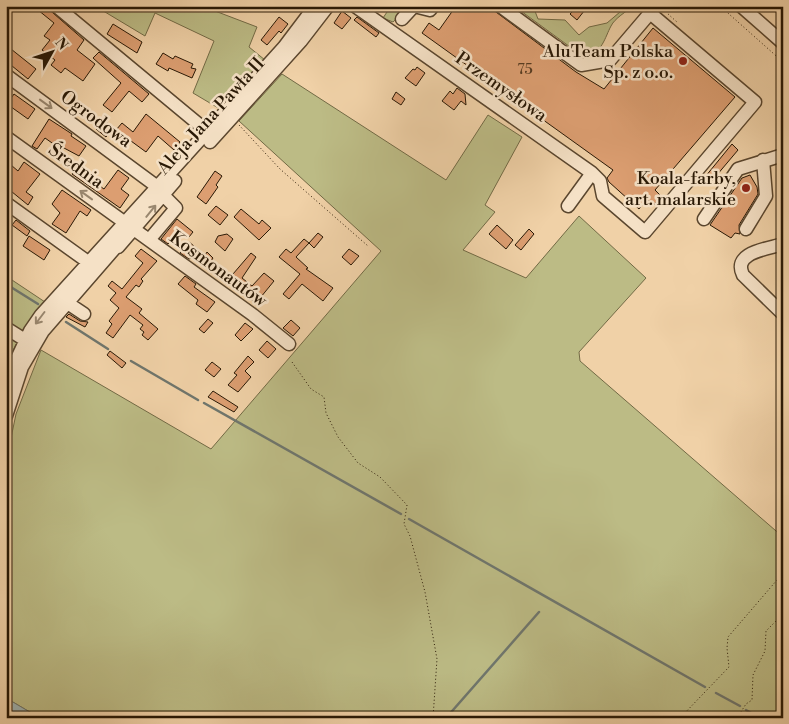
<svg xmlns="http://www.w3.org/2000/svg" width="789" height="724" font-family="'Libre Bodoni',serif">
<rect width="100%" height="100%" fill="#f0d1a7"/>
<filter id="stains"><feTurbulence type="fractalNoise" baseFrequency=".004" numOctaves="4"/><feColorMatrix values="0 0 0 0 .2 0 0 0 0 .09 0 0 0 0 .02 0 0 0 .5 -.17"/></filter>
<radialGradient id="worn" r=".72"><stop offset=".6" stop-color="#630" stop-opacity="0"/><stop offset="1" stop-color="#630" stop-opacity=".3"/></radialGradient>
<path fill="#bcbb85" stroke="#726a45" d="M95 6H202L257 27 249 47 265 60 220 109 193 93 214 41 155 13 145 36Z
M391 6 392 7 410 6 393 22 383 18Z
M514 6H533L538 19 565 20 579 35 589 27 607 23 627 6H633C626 12 615 18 611 26 605 37 602 54 586 55L577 52Z
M282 74 446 180 488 115 522 137 485 205 495 212 463 250 526 278 579 216 646 278 579 352 580 361 783 537V718H40L6 698V462L16 414 41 350 211 449 381 251 239 121Z
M6 276 45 302 27 325 6 363Z"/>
<path fill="#9fb4b3" stroke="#6f766d" d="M6 698 40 718H6Z"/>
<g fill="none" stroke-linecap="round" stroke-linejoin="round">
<path stroke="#6f766d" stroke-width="2.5" d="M6 284 38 304
M66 322 108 349
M131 361 198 400
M204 403 401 514
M409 519 705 687
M716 693 740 706
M746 710 760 718
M446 718 539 612"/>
</g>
<path fill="#dc9e71" stroke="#281805" d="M41 6H45L84 40 77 50 95 64 83 81 65 68 61 73 51 65 55 60 42 50 50 40 44 36 54 23 38 10Z
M456 6H488L576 72 604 89 653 28 735 97 655 190 661 196 654 205 647 199 639 209 609 182 607 178 613 170 422 33 429 23 439 30Z
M578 6H588L577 20 570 14Z
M342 11 351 18 342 29 334 23Z
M279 17 288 24 281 33 279 31 267 45 261 40Z
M357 17 379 33 376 37 354 20Z
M113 24 142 42 137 53 107 34Z
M6 45 36 69 28 79 6 61Z
M99 52 149 94 142 102 129 91 112 112 103 105 121 83 93 58Z
M163 53 173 59 175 56 193 64 191 68 196 69 192 78 169 68 168 71 156 64Z
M417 67 425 73 416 86 405 78 413 69 415 70Z
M457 88 465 94 466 105 461 101 454 110 442 101 450 91 453 94Z
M396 92 405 99 401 105 392 99Z
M14 94 35 109 28 119 7 104Z
M146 114 180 142 174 150 158 136 146 152 116 130 122 123 133 132Z
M49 119 72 134 71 136 86 146 79 156 64 148 62 150 45 138 37 149 32 146Z
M104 120 113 128 106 137 96 129Z
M732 144 738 150 711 182 705 177Z
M24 162 40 174 26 192 33 197 28 205 6 187V171L11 165 18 171Z
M78 166 96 179 94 182 104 189 118 170 129 178 121 189 129 195 120 208 72 174Z
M215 171 222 176 216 185 218 187 206 204 197 197Z
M750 175 757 187 758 194 739 225 740 234 735 233 731 238 710 225 742 178Z
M62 190 91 210 87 216 80 211 66 233 52 224 60 213 52 204Z
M216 206 228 215 220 225 208 215Z
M241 209 259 224 262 220 271 228 259 240 234 217Z
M177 219 193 232 189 237 179 230 168 244 161 239Z
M16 220 30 231 27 236 12 225Z
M497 225 513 240 506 249 489 234Z
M529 229 534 234 521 250 515 245Z
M318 233 323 237 314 248 309 243Z
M227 234 233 239 225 251 215 242 218 236Z
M29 236 50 250 44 260 23 246Z
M304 239 309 243 296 257 308 268 306 269 333 288 323 301 302 284 289 299 283 294 300 274 279 257 286 249 291 253Z
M189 242 205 255 207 252 213 258 207 267 194 257 189 259 180 253Z
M141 249 157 261 141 279 143 281 139 287 136 285 126 297 142 309 139 313 158 329 148 340 142 335 144 332 140 329 143 325 130 315 113 338 106 333 112 324 109 321 119 308 110 300 116 293 108 286 112 281 122 289 143 263 135 256Z
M349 249 359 256 351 265 342 257Z
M251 253 256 257 242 278 252 286 264 273 274 281 256 303 227 281Z
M185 276 196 284 194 287 215 302 207 312 196 304 198 300 178 284Z
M69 314 80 321 88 322 85 327 66 317Z
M208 319 213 323 204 333 199 329Z
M291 320 300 328 293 336 283 328Z
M245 323 253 329 241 341 235 335Z
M267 341 276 349 268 358 259 350Z
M110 351 126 363 122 368 107 355Z
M248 356 254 362 245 371 251 377 238 392 228 385 237 375 234 373Z
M212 362 221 369 214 377 205 370Z
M213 391 227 400 238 407 234 412 208 397Z"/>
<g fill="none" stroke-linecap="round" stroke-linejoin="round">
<defs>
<path id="minor" d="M56 6 208 132
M355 6 592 173 568 206
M500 6 581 65 610 60 656 6
M741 6 783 43
M402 19 414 6 430 10 433 6
M6 75 163 191
M6 137 253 315 289 344
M210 142 301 41 328 6
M592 173 600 181 603 196 645 232 755 102 650 13
M6 203 88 262 94 264
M704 219 738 169 783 155
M746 229 766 196 763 160
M149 240 176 208 163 195
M783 244C768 249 732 252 743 275L783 314
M118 247 175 181
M64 296 66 302 84 314
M6 328 25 340
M6 382 30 331 41 315 284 47 315 6
M6 416 22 367 43 331 122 240"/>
</defs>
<use href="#minor" stroke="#5a462e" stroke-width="15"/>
<path stroke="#281805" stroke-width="1" stroke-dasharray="1 2.5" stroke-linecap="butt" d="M675 6 668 14 677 22
M720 6 783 62
M239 125 280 169 368 246
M292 362 311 389 324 397 326 413 338 437 358 463 380 477 407 505 404 524 410 536 425 592 437 659 433 718
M680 718 729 667 727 648 728 637 783 573
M737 718 746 704 752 700 753 675 765 651 766 631 783 614"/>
<use href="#minor" stroke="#f5e1c6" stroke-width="12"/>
</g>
<defs><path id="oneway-shaft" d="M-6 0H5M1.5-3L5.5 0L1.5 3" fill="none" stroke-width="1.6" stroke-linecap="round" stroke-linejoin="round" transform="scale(1.25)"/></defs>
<g stroke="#99876f">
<use href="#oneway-shaft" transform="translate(46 104) rotate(36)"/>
<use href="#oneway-shaft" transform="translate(86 195) rotate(-144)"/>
<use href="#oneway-shaft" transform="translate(151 211) rotate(-51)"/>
<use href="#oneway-shaft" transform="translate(40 318) rotate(127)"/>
</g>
<g fill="#8f2418" stroke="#f5e1c6" stroke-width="2">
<circle cx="683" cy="61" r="5"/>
<circle cx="746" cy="188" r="5"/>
</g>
<g text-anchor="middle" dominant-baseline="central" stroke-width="5" stroke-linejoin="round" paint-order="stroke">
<g font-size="15" fill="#553a20">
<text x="525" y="69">75</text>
</g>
<g font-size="18" fill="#281805" stroke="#f5e1c6" text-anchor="end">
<text x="673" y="51">AluTeam Polska<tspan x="673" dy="21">Sp. z o.o.</tspan></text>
<text x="736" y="178">Koala-farby,<tspan x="736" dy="21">art. malarskie</tspan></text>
</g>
<g font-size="18" fill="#281805" stroke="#f5e1c6">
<text transform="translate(501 87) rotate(35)">Przemysłowa</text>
<text transform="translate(211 116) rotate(-48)">Aleja Jana Pawła II</text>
<text transform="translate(96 119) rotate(36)">Ogrodowa</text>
<text transform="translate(76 166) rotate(36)">Średnia</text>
<text transform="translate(218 269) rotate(36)">Kosmonautów</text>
</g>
</g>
<rect width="789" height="724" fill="none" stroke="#f0d1a7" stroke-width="25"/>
<rect x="8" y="8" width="774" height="709" fill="none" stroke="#281805" stroke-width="2.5"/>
<rect x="12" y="12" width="764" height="699" fill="none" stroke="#281805"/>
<g transform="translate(52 52) rotate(50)" stroke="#f5e1c6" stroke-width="4" paint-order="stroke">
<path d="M0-4L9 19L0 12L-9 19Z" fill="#281805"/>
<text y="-8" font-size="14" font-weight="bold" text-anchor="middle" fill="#281805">N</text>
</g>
<rect width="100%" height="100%" filter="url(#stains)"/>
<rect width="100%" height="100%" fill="url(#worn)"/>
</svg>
